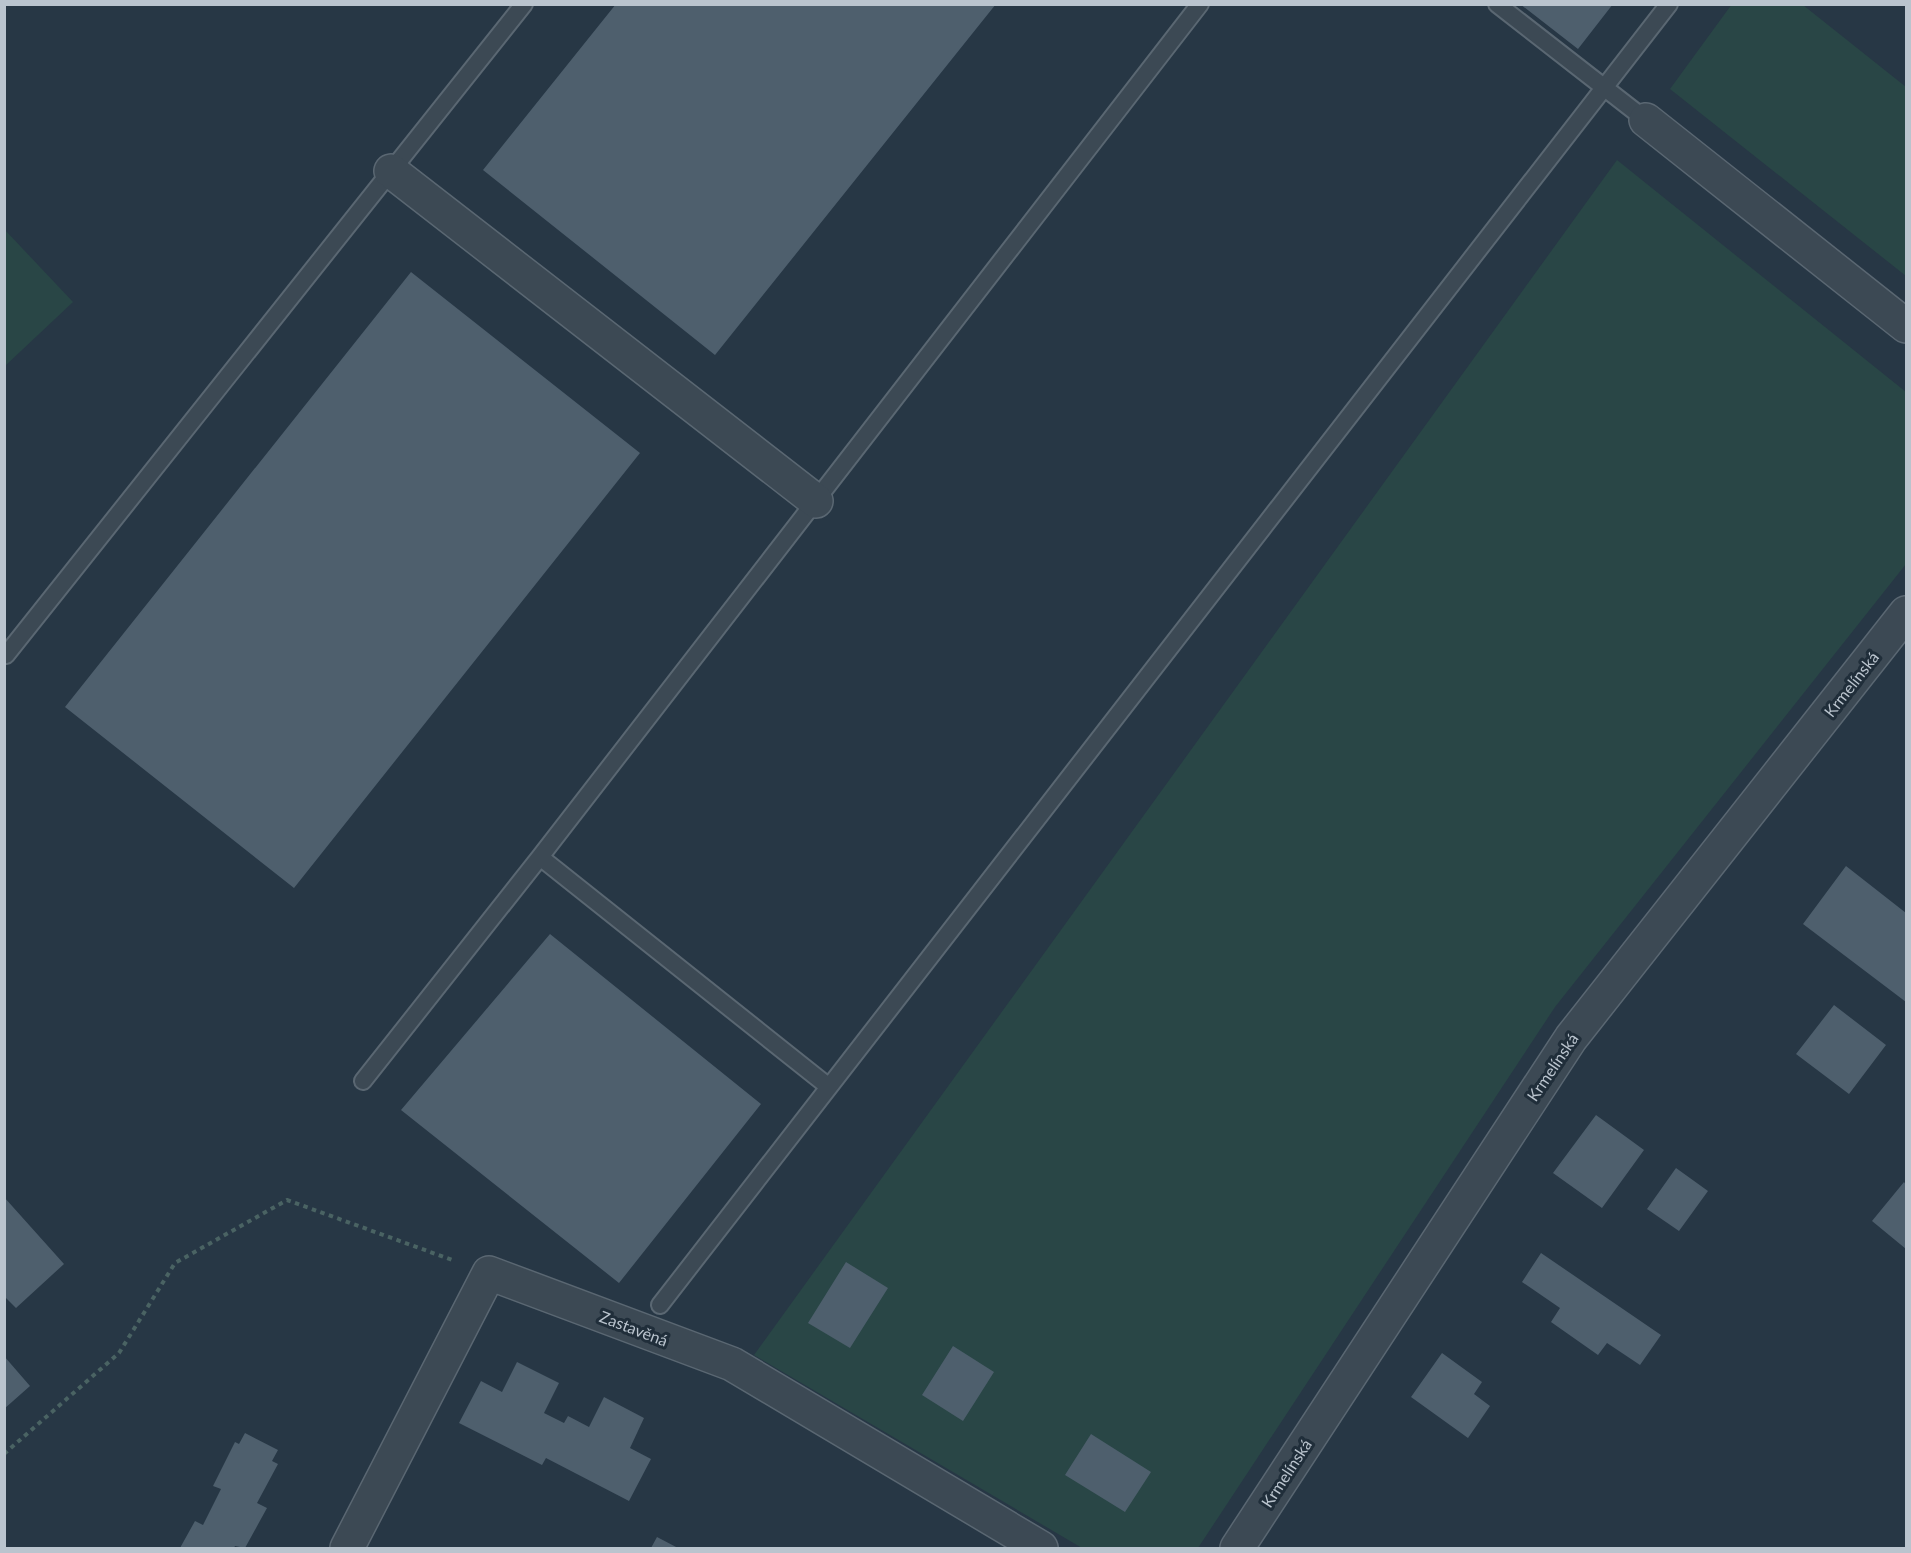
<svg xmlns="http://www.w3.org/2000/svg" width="1911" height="1553" font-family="Lato,sans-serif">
<rect width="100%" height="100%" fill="#273745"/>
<path fill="#294646" d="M1732 4 1803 5 1906 87V276L1670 89Z
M1617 160 1906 392V564L1555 1007 1198 1548H1082L754 1355Z
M5 230 73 302 5 366Z"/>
<path fill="#4e5f6d" d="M616 4H996L715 355 483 170Z
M1520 4H1613L1578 49Z
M411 272 640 453 294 888 65 707Z
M1846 866 1906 913V1002L1803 924Z
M550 934 761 1104 619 1283 401 1110Z
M1834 1005 1886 1045 1849 1094 1796 1054Z
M1596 1115 1644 1150 1602 1208 1553 1173Z
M1676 1168 1708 1191 1679 1231 1647 1209Z
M1904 1182 1906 1185V1249L1872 1221Z
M4 1197 64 1264 16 1308 4 1296Z
M1541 1253 1661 1335 1640 1365 1607 1343 1598 1355 1551 1322 1560 1308 1522 1282Z
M846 1262 888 1288 850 1348 808 1323Z
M953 1346 994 1372 963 1421 922 1395Z
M1442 1353 1482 1382 1474 1394 1490 1406 1468 1438 1411 1397Z
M4 1356 30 1386 4 1409Z
M517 1362 559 1383 544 1413 564 1423 568 1416 589 1427 604 1397 644 1418 630 1448 651 1459 629 1501 546 1458 542 1465 459 1423 481 1381 502 1392Z
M245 1433 278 1450 272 1461 278 1464 257 1503 267 1508 245 1548 235 1546 234 1548H180L195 1521 203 1525 221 1489 213 1486 235 1442 239 1444Z
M1091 1434 1151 1472 1125 1512 1065 1475Z
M657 1537 678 1548H651Z"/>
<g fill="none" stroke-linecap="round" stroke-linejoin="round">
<defs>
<path id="lane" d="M1497 4 1646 120
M6 655 524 4
M540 857 829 1087
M363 1081 540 857 1200 4
M660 1305 1669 4"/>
<path id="street" d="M1646 120 1906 326
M391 171 816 501
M347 1548 489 1273 732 1364 1041 1548
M1237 1548 1571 1038 1906 613"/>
</defs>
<use href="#lane" stroke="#5a6772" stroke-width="20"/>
<use href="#street" stroke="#5a6772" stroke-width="36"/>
<path stroke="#4a6363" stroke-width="4" stroke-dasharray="4.5 4.5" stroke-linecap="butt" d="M4 1454 119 1353 175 1263 287 1200 455 1261"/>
<use href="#lane" stroke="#3c4954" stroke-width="16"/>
<use href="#street" stroke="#3c4954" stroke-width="33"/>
</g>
<g text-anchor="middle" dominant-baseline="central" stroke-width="6" stroke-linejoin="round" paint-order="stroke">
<g font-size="16" fill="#bac4ce" stroke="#202e3a">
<text transform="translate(1851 684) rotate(-52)">Krmelínská</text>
<text transform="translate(1552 1067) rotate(-56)">Krmelínská</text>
<text transform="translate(634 1328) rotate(21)">Zastavěná</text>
<text transform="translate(1286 1473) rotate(-57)">Krmelínská</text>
</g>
</g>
<rect width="1911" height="1553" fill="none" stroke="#bac4ce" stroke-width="12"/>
</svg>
